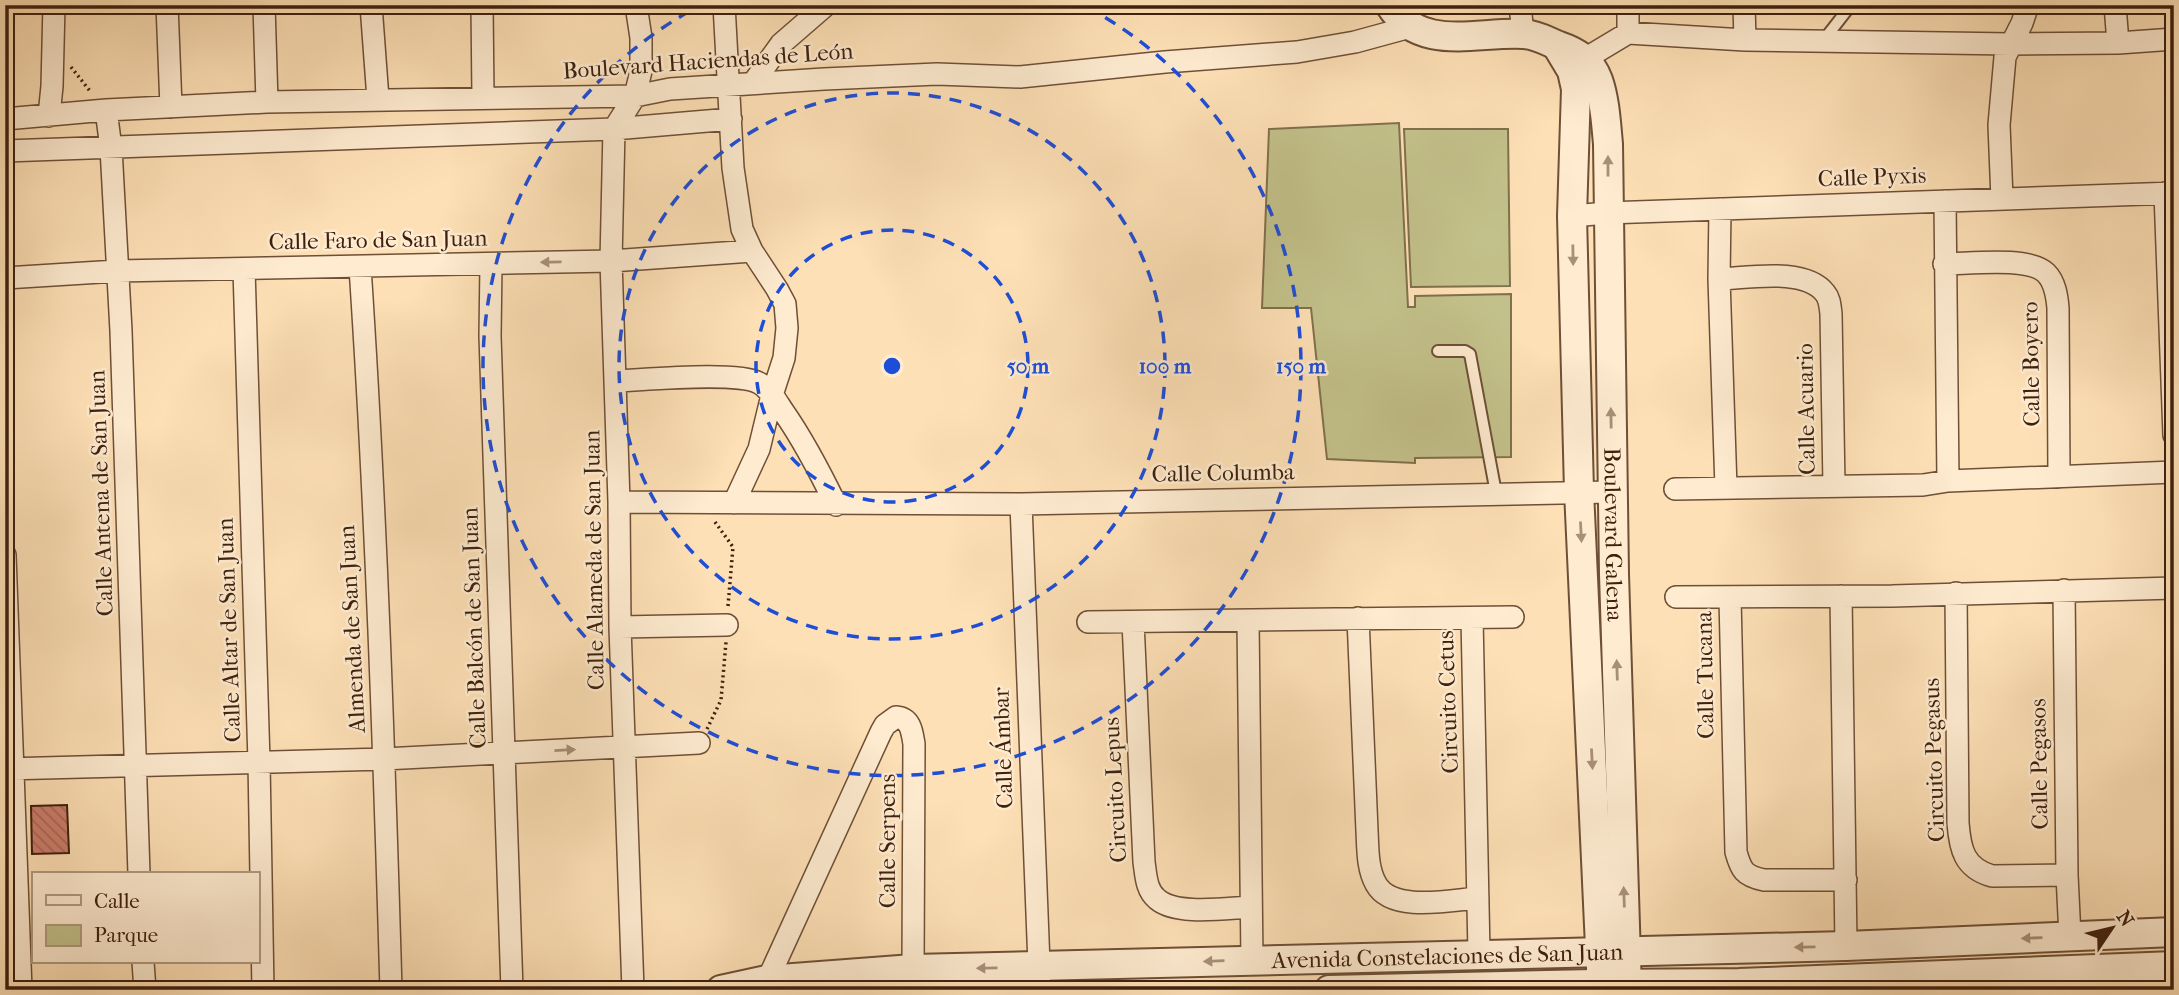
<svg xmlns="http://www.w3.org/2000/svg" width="2179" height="995" font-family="'IM FELL French Canon',serif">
<defs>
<pattern id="building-back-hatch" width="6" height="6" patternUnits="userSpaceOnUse" patternTransform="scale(1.75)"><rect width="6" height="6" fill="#cd7f6e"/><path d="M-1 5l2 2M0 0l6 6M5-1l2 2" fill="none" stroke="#a86859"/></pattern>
</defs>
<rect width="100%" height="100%" fill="#fee0b6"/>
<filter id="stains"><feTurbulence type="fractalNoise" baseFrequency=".00286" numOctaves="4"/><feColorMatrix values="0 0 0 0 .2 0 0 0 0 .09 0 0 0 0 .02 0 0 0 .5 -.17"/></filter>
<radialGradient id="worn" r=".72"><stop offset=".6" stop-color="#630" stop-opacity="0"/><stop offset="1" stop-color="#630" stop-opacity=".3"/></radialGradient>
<path fill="#c3c18b" stroke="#80704c" stroke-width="2" d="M1399 123 1408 307H1415V296L1511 294V457L1415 458V463L1327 459 1311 308H1262L1269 129Z
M1404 129H1508L1510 286 1411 287Z"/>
<path fill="url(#building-back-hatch)" stroke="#3e200d" stroke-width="2" d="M67 805 69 853 32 854 31 806Z"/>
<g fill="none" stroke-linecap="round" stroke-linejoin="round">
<defs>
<path id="service" d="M1823 41 1851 5
M1438 351H1465L1470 354 1496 493"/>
<path id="minor" d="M167 5 171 107
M264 5 267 102
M371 5 378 99
M482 5 483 98
M724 5 733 168 742 229 752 251 777 289 785 304 787 328 784 358 772 395 759 449 734 503
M1520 5 1523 34
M1744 5 1745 40
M2115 5 2118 43
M1628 33V5
M1573 66 1628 33 1745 40 2011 44 2118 43 2174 39
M753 83 781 44 826 5
M106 110 111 148 121 331 139 874
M49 116 52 86 54 5
M5 119 106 110 267 102 635 96 670 89 824 79 937 74 1020 77 1165 62 1297 52 1355 42 1410 27
M5 151 614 129 731 119
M2165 193 2174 435
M2002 199 1999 125 2005 57 2022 23 2028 5
M1945 201 1948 481
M1720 209 1719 279 1726 488
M1572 216 1607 213 2174 193
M491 264 490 336 512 990
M1944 264C1968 264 2029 256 2046 273 2055 282 2057 296 2058 308L2059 477
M360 267C376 508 384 749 391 990
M244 269 259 762 263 990
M5 278 117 271 611 261 752 251
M1719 279C1748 278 1805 267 1825 293 1830 299 1830 306 1831 314L1834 486
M615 381C644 380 737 371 759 383 770 389 777 402 783 411 804 441 820 472 836 505
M1675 489 1923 485 1948 481 2174 472
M619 502 1021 504 1612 492
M1021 504 1040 990
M5 555 21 990
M2064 590 2067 875 2070 937
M1956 593 1958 823C1960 849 1964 868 1992 876L2067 875
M1841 596 1846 946
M1676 597 1892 596 2174 588
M1730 598 1736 852C1741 870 1744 876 1764 880H1846
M1358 618 1367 831C1368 848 1367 868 1376 884 1392 913 1451 900 1478 898
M1472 618 1479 953
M1248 621 1252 960
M1088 622 1513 617
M1133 622 1144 862C1146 875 1146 890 1157 899 1176 916 1227 908 1251 907
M620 627 727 625
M5 769 384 759 699 743
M143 962 145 990
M633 990 620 627 619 502 611 261 614 129 635 96 641 71V38L636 5
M763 990 881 732 885 725 896 717C911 718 912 732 914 744L913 969"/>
<g id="tertiary">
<path id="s1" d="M1390 5C1421 53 1477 31 1524 34 1537 35 1547 41 1559 46 1577 52 1591 61 1598 80 1605 100 1606 123 1608 144L1614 574 1627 990"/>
<path d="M1557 46 1572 71 1576 89 1572 216 1579 491 1602 990"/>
<path id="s2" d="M721 990 767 980 913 969 1846 946 2174 932"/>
<path d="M1329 990 1593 984 1739 983 2174 966"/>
</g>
</defs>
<use href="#service" stroke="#6e5037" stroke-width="14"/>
<use href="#minor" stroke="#6e5037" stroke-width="24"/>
<use href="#tertiary" stroke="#6e5037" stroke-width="32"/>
<path stroke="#3e200d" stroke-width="3.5" stroke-dasharray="2 3.5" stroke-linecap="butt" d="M71 67 90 91
M715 522 733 547 728 606
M707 729 721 700 726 642"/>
<use href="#service" stroke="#feebd0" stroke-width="10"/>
<use href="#minor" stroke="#feebd0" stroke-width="21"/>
<use href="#tertiary" stroke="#feebd0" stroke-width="28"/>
</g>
<defs><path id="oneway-solid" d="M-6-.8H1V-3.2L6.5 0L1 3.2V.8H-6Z" transform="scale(1.75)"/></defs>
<g fill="#a89078">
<use href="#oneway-solid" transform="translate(1608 166) rotate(-90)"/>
<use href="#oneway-solid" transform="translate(1573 255) rotate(89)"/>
<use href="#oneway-solid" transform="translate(551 262) rotate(179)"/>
<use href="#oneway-solid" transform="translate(1611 418) rotate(-91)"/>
<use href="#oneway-solid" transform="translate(1581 532) rotate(87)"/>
<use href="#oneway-solid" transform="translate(1617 670) rotate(-92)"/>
<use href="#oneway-solid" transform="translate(565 750) rotate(-3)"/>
<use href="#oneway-solid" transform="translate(1592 759) rotate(87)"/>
<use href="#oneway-solid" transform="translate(1624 897) rotate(-92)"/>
<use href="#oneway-solid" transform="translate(2032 938) rotate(178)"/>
<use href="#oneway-solid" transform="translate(1805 947) rotate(179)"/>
<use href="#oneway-solid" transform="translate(1214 961) rotate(178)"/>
<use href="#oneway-solid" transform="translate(987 968) rotate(179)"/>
</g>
<g fill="none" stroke="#1d4ed8" stroke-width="3.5" stroke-dasharray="12 9">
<circle cx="892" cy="366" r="136"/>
<circle cx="892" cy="366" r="273"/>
<path d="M1087 7A409 409 0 1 1 697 7"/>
</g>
<g text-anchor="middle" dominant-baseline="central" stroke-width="5" stroke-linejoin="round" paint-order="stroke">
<g font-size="23" fill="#3e200d" stroke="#feebd0">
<text transform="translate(708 61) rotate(-4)">Boulevard Haciendas de León</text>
<text transform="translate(1872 177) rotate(-2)">Calle Pyxis</text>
<text transform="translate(378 240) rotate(-1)">Calle Faro de San Juan</text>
<text transform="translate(2031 364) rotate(-91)">Calle Boyero</text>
<text transform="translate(1806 409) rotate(-91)">Calle Acuario</text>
<text transform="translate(1223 473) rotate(-1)">Calle Columba</text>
<text transform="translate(101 493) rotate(-92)">Calle Antena de San Juan</text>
<text stroke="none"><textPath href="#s1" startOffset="691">Boulevard Galena</textPath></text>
<text transform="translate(594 560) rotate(-91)">Calle Alameda de San Juan</text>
<text transform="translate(474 628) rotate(-92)">Calle Balcón de San Juan</text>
<text transform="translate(352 629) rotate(-93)">Almenda de San Juan</text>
<text transform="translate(229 630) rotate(-92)">Calle Altar de San Juan</text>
<text transform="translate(1705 675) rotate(-91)">Calle Tucana</text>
<text transform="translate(1448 702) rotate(-92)">Circuito Cetus</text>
<text transform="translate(1003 748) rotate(-92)">Calle Ámbar</text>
<text transform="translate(1934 760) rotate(-92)">Circuito Pegasus</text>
<text transform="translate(2039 764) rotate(-91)">Calle Pegasos</text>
<text transform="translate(1115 790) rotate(-93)">Circuito Lepus</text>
<text transform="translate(887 841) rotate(-90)">Calle Serpens</text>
<text stroke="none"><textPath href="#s2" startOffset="728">Avenida Constelaciones de San Juan</textPath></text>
</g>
</g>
<circle cx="892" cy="366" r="10" fill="#1d4ed8" stroke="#feebd0" stroke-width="3.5"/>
<g font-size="21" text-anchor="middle" font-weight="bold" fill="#1d4ed8" stroke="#feebd0" stroke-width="5" stroke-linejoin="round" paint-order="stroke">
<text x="1028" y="373">50 m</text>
<text x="1165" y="373">100 m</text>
<text x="1301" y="373">150 m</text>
</g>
<rect width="2179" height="995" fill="none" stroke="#fee0b6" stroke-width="28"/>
<rect x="7" y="7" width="2165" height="981" fill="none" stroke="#3e200d" stroke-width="3.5"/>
<rect x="14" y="14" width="2151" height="967" fill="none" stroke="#3e200d" stroke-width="2"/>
<rect x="32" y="872" width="228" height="91" fill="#feebd0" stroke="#b19a82" stroke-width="2"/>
<rect x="46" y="895" width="35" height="10" fill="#feebd0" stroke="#b19a82" stroke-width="2"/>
<text x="94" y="908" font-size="21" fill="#3e200d">Calle</text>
<rect x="46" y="925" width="35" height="21" fill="#c3c18b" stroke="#b19a82" stroke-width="2"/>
<text x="94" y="942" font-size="21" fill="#3e200d">Parque</text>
<g transform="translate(2112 928) rotate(55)" stroke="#feebd0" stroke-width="5" paint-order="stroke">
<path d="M0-5L12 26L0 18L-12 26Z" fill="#3e200d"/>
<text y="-10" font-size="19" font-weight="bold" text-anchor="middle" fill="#3e200d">N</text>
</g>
<rect width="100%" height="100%" filter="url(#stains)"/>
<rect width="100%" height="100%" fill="url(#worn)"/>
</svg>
